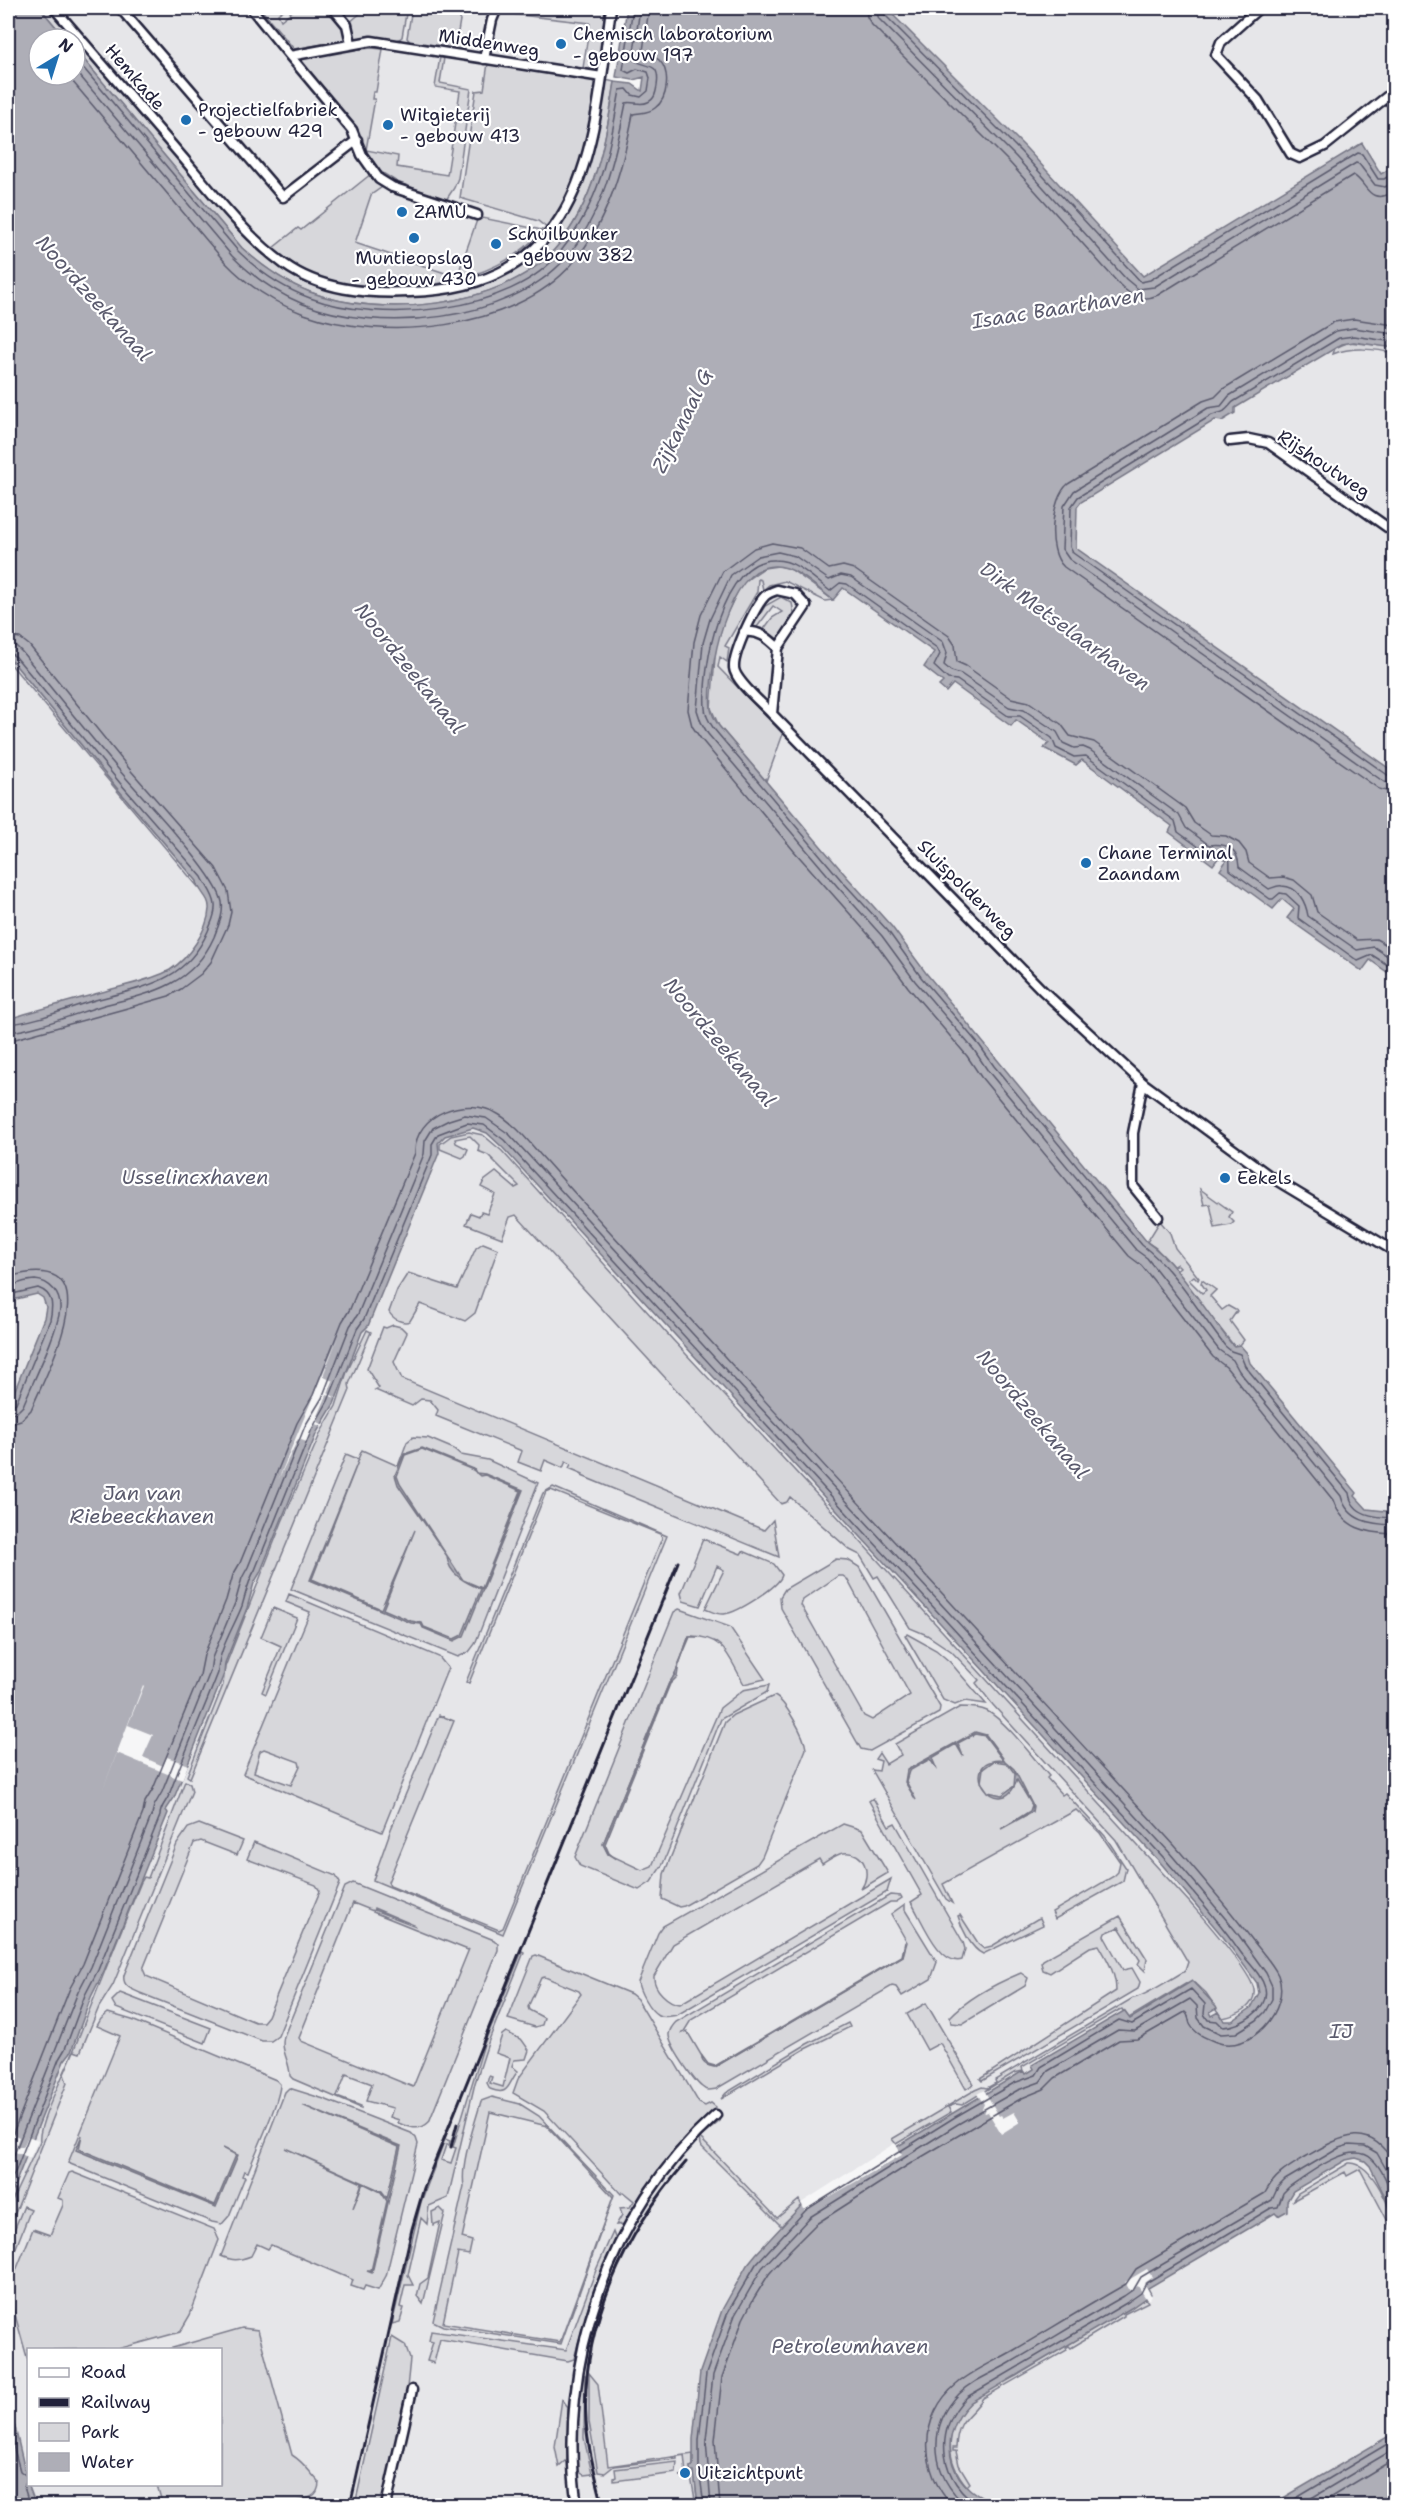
<svg xmlns="http://www.w3.org/2000/svg" width="1402" height="2513" font-family="'Shantell Sans',sans-serif">
<rect width="100%" height="100%" fill="#f6f6f7"/>
<filter id="ink" filterUnits="userSpaceOnUse"><feTurbulence type="fractalNoise" baseFrequency=".0167" numOctaves="2"/><feDisplacementMap in="SourceGraphic" scale="12" xChannelSelector="R" yChannelSelector="G"/><feConvolveMatrix kernelMatrix="1 2 1 2 8 2 1 2 1" color-interpolation-filters="sRGB"/></filter>
<g filter="url(#ink)">
<path fill="#e6e6e9" fill-rule="evenodd" d="M62 8H610L602 77 571 195 509 257 438 284 353 287 273 259Z
M690 8H1394V1653L534 672Z
M8 656 197 881 198 887 209 904 208 917 445 1136 468 1128 477 1129 487 1133 500 1144 1265 1970 1394 2168V2505H8ZM28 2350H220V2484H28Z"/>
<path fill="#d7d7db" stroke="#7c7c8b" stroke-width="1.5" fill-rule="evenodd" d="M40 8H52L257 242 317 284 411 295 512 269 528 259 553 233 578 186 605 80 615 82C606 140 595 204 554 250 502 308 380 319 310 292 284 282 263 267 242 248L75 49V39H66Z
M260 8H286L278 14 281 20 296 8H330L345 27 347 40 294 49Z
M369 8H407L402 37 396 41 368 36 354 39 349 23 363 11 366 14 369 11Z
M412 8H462L456 44 462 45 461 51 411 43 407 38Z
M504 8H608L598 70 583 68 590 23 503 13Z
M372 48 383 49 376 92H373L372 99H375L366 150 398 156 397 167 447 175 460 91 435 87 440 57 444 58 440 83 471 89 458 178 454 188 446 200 397 182 381 172 366 151 354 129 300 58 338 51Z
M488 63 598 81 590 133 572 185 548 229 538 221 460 198 476 91 484 90Z
M371 174 382 187 371 195 355 243 457 277 478 217 542 230C497 288 386 299 320 277 302 271 287 260 273 248L298 228 301 230Z
M1349 342 1392 347 1394 348V354C1376 348 1350 347 1333 354L1335 348Z
M778 566 789 568 833 600 825 601 785 581 769 585 763 590 761 580 758 579 757 592 725 646 729 648 727 662 720 657 718 667 783 734 766 781 719 726 711 708 716 645 722 624 741 584 764 568Z
M781 597 792 603 794 613 778 639 764 629 772 618 782 612 773 606 757 627 751 629 765 606Z
M8 656 116 787 197 881 198 887 8 661Z
M469 1132 483 1135 502 1151 672 1339 850 1530 1191 1904C1204 1919 1252 1973 1254 1990 1256 2007 1237 2015 1223 2018L1206 1993 1192 1980 1129 2018 1123 2009 1119 2010 1022 2067 1023 2071 1014 2073 962 2105 956 2104 948 2107 951 2112 896 2144 892 2139 975 2090 982 2087 987 2088 996 2083 995 2080 1133 1998C1143 1998 1172 1978 1185 1971L1188 1962 1116 1840 993 1705 976 1683 979 1680 951 1651 927 1635 910 1628 878 1576 874 1578 860 1555 850 1550 790 1497 787 1502 781 1504 516 1215 510 1217 502 1238 466 1224 471 1213 479 1216 481 1212 487 1214 495 1194 481 1187 484 1181 496 1172 515 1188 519 1186 488 1155 478 1151 479 1145 470 1136 455 1139 456 1143 468 1149 465 1156 462 1158 440 1149V1144L451 1136Z
M1200 1189 1232 1212 1229 1217 1234 1222 1231 1225 1215 1228 1210 1204 1204 1205Z
M1160 1221 1170 1233 1175 1248 1199 1278 1198 1280 1194 1276 1189 1280 1202 1293 1206 1290 1201 1283 1202 1280 1216 1290 1210 1296 1222 1310 1228 1306 1237 1311 1230 1321 1244 1340 1240 1345 1234 1346 1175 1271 1180 1267 1177 1264 1172 1267 1156 1248 1147 1242Z
M483 1243 498 1249 475 1313 465 1321 420 1304 410 1321C402 1324 393 1319 389 1312L397 1290 408 1273 457 1289 476 1248Z
M393 1325 401 1327 407 1333 394 1362 402 1379 764 1530 773 1520 779 1557 582 1476 583 1474 569 1468 571 1464 566 1461 563 1468 545 1460 541 1471 518 1462 522 1451 436 1416 438 1410 430 1400 421 1399 412 1406 375 1390 379 1388 367 1369 383 1327 386 1328Z
M367 1330 371 1332 349 1384 350 1390 190 1778 187 1776 223 1685 225 1667 282 1522 321 1432 336 1406 347 1372Z
M413 1437 428 1438 454 1449 461 1455 488 1460 538 1483 475 1644 469 1652 458 1657 291 1589 346 1454 358 1459 362 1450 398 1466 407 1442Z
M553 1487 667 1536 503 1934 373 1880 391 1829 439 1715 454 1721 388 1882 390 1886 499 1930 503 1928 662 1538 660 1534 551 1490 546 1492 469 1683 466 1682 543 1493Z
M703 1539 741 1554 743 1551 774 1564 782 1575C779 1587 737 1613 724 1614 717 1615 711 1611 705 1609L724 1570 717 1566 700 1606 683 1601 681 1593Z
M836 1559 848 1560 859 1567 940 1707 939 1713 870 1751 861 1749 781 1608 780 1597 785 1589ZM838 1576H843L847 1579 910 1695 872 1720 864 1716 801 1605 803 1600Z
M289 1594 439 1657 448 1668 382 1832 243 1774 310 1612 286 1602ZM264 1749 299 1762 300 1766 291 1785 254 1772 260 1751Z
M273 1608 297 1618 266 1694 262 1692 281 1646 261 1637Z
M679 1609 730 1627 765 1679 744 1684C728 1656 725 1636 689 1636 683 1650 678 1674 669 1683L603 1844 608 1854 642 1870 652 1866 720 1708 743 1690 769 1685 767 1692 721 1719 663 1864 651 1882 639 1890 580 1866 575 1857 674 1612Z
M907 1634 936 1650 950 1662 986 1704 965 1701 955 1705 943 1700 905 1635Z
M774 1696C785 1700 805 1737 806 1749L762 1857 757 1864 684 1906 679 1907 662 1899 664 1874 725 1722 733 1715Z
M960 1707C969 1707 979 1707 987 1711 1006 1721 1034 1759 1049 1776L1047 1778 1062 1795 1065 1793 1105 1836 1126 1868 1123 1881 1055 1919 1052 1912 1114 1876 1118 1872 1120 1862 1100 1833 1076 1810 943 1884 952 1903 946 1899 872 1770 879 1771 881 1761 875 1759 879 1753 886 1764 901 1755 895 1744Z
M185 1781 190 1784 192 1791 113 1985 99 2007 80 2053 74 2051 64 2074 67 2083 8 2231V2209L40 2141C37 2125 66 2071 73 2052 95 1995 118 1938 141 1882L144 1877 148 1878Z
M873 1798 889 1826 895 1823 963 1942 965 1949 962 1960C939 1967 921 1917 911 1902L922 1895 869 1801Z
M199 1824 243 1841 237 1855 201 1841 194 1843 143 1969 146 1976 255 2022H263L268 2016 320 1891 316 1885 247 1859 254 1842 336 1876 340 1883 278 2036 271 2041H262L140 1993C131 1989 122 1986 124 1975L177 1844 188 1828Z
M843 1824 862 1830 888 1873 861 1889C872 1874 865 1850 843 1853 836 1854 829 1860 822 1864L819 1859 673 1944 654 1976C653 1989 668 2003 680 2004L891 1879 887 1892 677 2015C671 2016 663 2018 658 2015 649 2010 639 1991 638 1982L658 1933 663 1926Z
M353 1883 494 1940 498 1944V1950L429 2122C419 2132 410 2127 398 2123L399 2120 390 2117 393 2108 366 2101 372 2084 346 2074 337 2097 361 2106V2108L293 2079 290 2076C290 2061 280 2051 284 2036L345 1887ZM353 1903 373 1911 374 1908 416 1926 374 1910 373 1912 468 1950 469 1949 413 2087 301 2041 299 2038Z
M890 1895 901 1896 902 1898 896 1902H890L691 2020 683 2033 687 2031 707 2065 715 2067 903 1956 907 1942 891 1914 905 1904V1910L937 1962 931 1979 902 1996 896 1987 892 1986 716 2089C710 2090 706 2091 702 2087 694 2081 668 2044 669 2034 670 2029 673 2025 676 2022Z
M960 1915 978 1943 984 1948 992 1946 1037 1919 1040 1918 1043 1925 983 1954C971 1949 961 1927 958 1916Z
M1120 1916 1147 1959 1145 1971 1138 1964 1140 1960 1119 1927 1105 1933 1104 1936 1123 1970 1132 1968 1140 1982 1138 1989 982 2081 980 2079 1116 1991C1116 1973 1107 1959 1099 1945L1090 1947 1050 1973 1043 1970 1041 1963 1043 1960Z
M522 1951 524 1952 489 2040 475 2083 448 2198 429 2206 427 2224 421 2218 408 2275 413 2285H405L400 2307 404 2308 400 2322 392 2324 421 2202 445 2139 450 2141 449 2145H446L441 2160 451 2163 456 2148 453 2147 484 2044Z
M536 1955 631 1994 637 1999 699 2103 705 2106 711 2103 716 2107 715 2110C676 2141 648 2182 624 2224L616 2225 622 2215 620 2208 630 2207 634 2201 623 2192 621 2194 544 2111 513 2093 518 2079 581 1994 579 1991 545 1977 541 1978 528 2007 529 2010 544 2018 542 2025 535 2027 508 2019 533 1956Z
M1021 1973 1028 1978 1025 1986 962 2024 951 2023 950 2017C968 1998 997 1983 1021 1973Z
M120 1993 211 2028 205 2043 116 2008 112 2001Z
M926 2003 974 2084 966 2089 940 2043 927 2050 907 2014Z
M108 2013 132 2020 276 2080 280 2084C280 2101 255 2153 248 2172L244 2171 242 2176 245 2177 229 2216 222 2224 212 2222 68 2163 120 2036 97 2026 101 2019Z
M848 2023 850 2027 805 2049 721 2099 726 2093 807 2044Z
M506 2032 522 2040 529 2050 526 2059 514 2060 512 2066 518 2071C507 2084 510 2097 490 2089L487 2083 489 2076 492 2077 490 2083 503 2087 510 2058 496 2053 502 2035Z
M289 2088 324 2099 411 2133 416 2138 418 2144 386 2276 378 2290 365 2286 363 2290 351 2286 353 2280 271 2245 268 2249 257 2244 251 2256C238 2261 233 2261 221 2256L285 2092Z
M492 2097 520 2104 539 2116 614 2195 561 2344 443 2326 433 2321 464 2186C460 2163 475 2124 481 2101ZM490 2112 547 2126 613 2197 560 2342 443 2323 458 2253 469 2255 472 2241 462 2238Z
M719 2120 720 2121 700 2138 710 2148 777 2218 799 2200 802 2206 781 2226 700 2145 699 2138Z
M1349 2163C1372 2160 1395 2214 1394 2233L1360 2169 1347 2176 1345 2172 1292 2201 1298 2193Z
M72 2172 214 2229 219 2240 190 2315 180 2332 118 2349 28 2350V2361L8 2290 33 2229 50 2235 63 2205V2200L58 2198 69 2173Z
M24 2206 31 2209 8 2268V2255L13 2242 10 2240Z
M440 2208 445 2213 423 2304 417 2296 420 2284 428 2278 440 2222 433 2225 432 2212Z
M613 2232 616 2240 590 2300 574 2359 568 2361 440 2339 434 2363 427 2361 433 2342 429 2341 431 2331 566 2350 596 2270Z
M1145 2298 1148 2302 1124 2314V2316L1071 2348 1069 2346 1066 2348 1067 2350 983 2398C971 2417 957 2417 956 2448H953V2451H956L959 2465 970 2483 967 2486C945 2461 943 2424 971 2402 984 2391 1000 2383 1016 2376Z
M242 2328 258 2330 292 2455C305 2463 309 2472 319 2482 319 2488 317 2494 311 2497 281 2512 199 2505 163 2506L157 2485 220 2484V2350L169 2349Z
M392 2337 405 2345 410 2359 407 2388 384 2493 381 2505H355Z
M589 2373 598 2384 608 2466 693 2454V2466L690 2467 694 2472 698 2505H696L691 2477 680 2476 686 2474 684 2455 677 2456V2459L614 2466 605 2473 598 2472 589 2422Z
M582 2374 585 2375 584 2438 592 2474 584 2475 578 2471V2411Z
M562 2399 568 2407 567 2460 559 2467 555 2447Z
M677 2462 676 2473 614 2481V2478L616 2477 615 2469Z"/>
<path fill="#aeaeb7" stroke="#767685" stroke-width="1.5" fill-rule="evenodd" d="M8 8H40L66 39H39V75H75V49L242 248C263 267 284 282 310 292 380 319 502 308 554 250 595 204 606 140 615 82L632 84 642 91 644 77 633 80 616 77 627 8H886L1026 148 1143 276 1362 143 1381 174 1394 166V348L1354 342 1342 344 1235 408V413L1222 421 1215 420 1081 502 1077 507 1076 548 1394 772V977L1370 960 1362 971 1287 918 1294 909 1282 899 1273 909 1220 870 1226 861 1219 857 1213 865 1169 832 1172 826 1082 760 1076 765 1044 748 1049 743 1016 720 1011 726 953 684 946 692 939 686 943 682 924 667 934 652 843 588 833 600C817 588 796 566 775 566 727 565 707 673 711 709 712 716 715 720 719 726L847 877 892 927 926 973 1147 1242C1176 1261 1207 1313 1230 1342L1234 1346 1240 1345 1247 1353 1250 1363 1357 1493 1355 1496 1367 1509 1394 1512V2215L1370 2166 1365 2161 1356 2158 1346 2160 1293 2191 1287 2201V2211L1278 2216 1275 2213 1148 2288 1151 2294 1131 2308 971 2402C931 2441 952 2494 1002 2505H698L694 2472H690V2467L693 2466V2439L700 2372 722 2310 747 2265 756 2254 799 2208 828 2188 1023 2071 1026 2074 1034 2069 1032 2065 1124 2011 1130 2019 1192 1981 1216 2006 1217 2008 1210 2012 1212 2016 1219 2012 1224 2021H1232L1251 2008 1259 1993 1257 1983 1224 1938 1159 1861 503 1148 487 1133 473 1128 445 1136 438 1143 439 1153 368 1326 362 1332 334 1404 317 1432 260 1573 254 1583 247 1608 225 1663 224 1674 174 1798 166 1810 168 1813 104 1971 91 1997 71 2052 64 2061 8 2202V1407L44 1318 46 1307 43 1298 37 1294 8 1301V1019C41 1009 75 1000 109 990 129 984 152 980 170 970 188 959 208 930 209 909 210 897 198 892 197 881L116 787 8 656Z
M422 1448 474 1469 476 1473 485 1474 523 1490 464 1636 454 1641 423 1628 421 1624 411 1623 310 1580 359 1459 312 1579 381 1609 415 1530 383 1609 411 1621 422 1623 424 1627 454 1639 462 1635 481 1589C466 1583 448 1574 447 1556L398 1485 395 1475 404 1454ZM422 1449 473 1470 480 1476 485 1475 521 1491 482 1588 463 1580 400 1484 397 1476 405 1455Z
M689 1636 697 1637H690L679 1663 677 1677 670 1684 605 1844 609 1853 616 1859 608 1854 603 1844 669 1683C678 1674 683 1650 689 1636Z
M975 1732 986 1735 1005 1761 1014 1769 1033 1806 1032 1812 1001 1829 1030 1811 1032 1805 1017 1780C1000 1828 952 1759 1003 1760L985 1736 975 1734 958 1743 963 1756 956 1744 932 1758 937 1770 930 1759 909 1771 906 1781 916 1800 905 1782 907 1770ZM994 1761 1007 1763 1015 1774 1014 1786 1002 1795 988 1792 981 1782 983 1769Z
M905 1942 903 1956 715 2067C709 2066 701 2063 702 2056L708 2064 715 2066 902 1956Z
M302 2105 401 2146 372 2273 367 2271H371L387 2201 381 2192 363 2183 353 2208 362 2183 285 2148 382 2191 387 2198 399 2147Z
M82 2135 79 2149 215 2205 236 2155 223 2148 238 2155 216 2207 76 2150Z
M8 2412 15 2427 28 2484 36 2505H8Z
M1394 2433V2505H1271L1280 2500Z"/>
<path fill="#f6f6f7" d="M338 1337 324 1373V1377L333 1381 328 1393 338 1399 327 1395 316 1421 324 1425 323 1427 315 1424 307 1442 298 1439 278 1480Z
M143 1685 144 1686 128 1725 153 1735 143 1757 163 1766 167 1757 188 1765 182 1780 117 1753 101 1794Z
M984 2090 999 2116 1001 2115 1003 2118 1014 2112 1020 2122 1001 2134 988 2112 985 2113 982 2109 984 2104 977 2094Z
M8 2132 19 2137 16 2145 20 2147H23L28 2136 38 2140 30 2158 8 2149Z
M895 2143 902 2155 805 2211 801 2203Z
M1147 2269 1152 2277 1144 2283 1152 2297 1147 2300 1138 2286 1130 2291 1125 2282Z"/>
<g fill="none" stroke-linecap="round" stroke-linejoin="round">
<path stroke="#5a5a6d" stroke-width="1.5" d="M866 8 867 17 872 25 1010 163 1120 285C1132 297 1142 302 1158 295L1353 175C1368 183 1367 206 1394 192
M875 8 879 19 1016 157 1126 279 1138 289 1154 287 1356 163 1359 164 1375 185 1385 187 1394 182
M882 8 884 14 1021 152 1141 282 1150 280 1358 153 1362 154 1378 179H1384L1394 173
M75 58 238 251C259 272 282 288 310 298 380 324 512 314 561 251 601 200 609 152 620 90L627 89 632 95 641 97 648 91 650 78 648 72 637 69 629 73 623 70 633 8
M75 70 232 256C253 277 276 293 303 304 379 334 509 322 565 259 603 215 615 158 626 103 632 101 641 106 648 102 655 99 656 92 657 86 661 60 645 69 633 59L640 8
M67 75 225 262C247 285 274 303 304 314 383 342 514 331 572 264 608 222 623 167 633 114 640 112 648 114 655 108 668 99 671 72 659 60 654 56 648 55 643 51L649 8
M1394 325 1354 319 1334 322 1223 389 1215 397 1203 401 1068 484C1051 498 1046 551 1064 567L1379 789 1394 793
M1394 334 1354 328 1336 331 1229 396 1221 406 1208 408 1074 491 1064 506 1062 549 1069 559 1384 782 1394 784
M1394 342 1354 336 1339 338 1233 402C1223 413 1226 411 1212 415L1078 497 1071 507 1070 547 1073 553 1389 776 1394 777
M8 636 20 638 29 645 132 772 216 868 228 891 231 912 228 925 211 962 201 974 181 989 169 996 124 1009 8 1041
M8 645 16 646 22 652C56 694 90 737 126 778 147 802 217 875 222 902 224 915 218 926 214 937 193 984 154 993 108 1004 79 1012 36 1030 8 1032
M8 652 16 657 120 783 202 877C206 886 214 894 215 905 216 915 211 923 208 931 185 984 141 987 92 1001 65 1009 35 1022 8 1024
M1394 949 1376 939 1357 940 1317 912 1312 895 1294 880 1283 877 1270 878 1249 863 1246 852 1239 843 1226 836 1211 835 1194 823 1185 808 1094 742 1070 736 1061 724 1029 702 1011 698 966 666 957 662 955 645 949 636 854 569 843 566 829 569 800 548 772 543 754 548 723 571 701 615 694 642 688 710 692 726 701 739 794 851 875 942 908 987 967 1056 981 1077 1129 1256 1141 1265 1154 1281 1213 1357 1226 1367 1333 1500C1343 1529 1367 1533 1394 1534
M1394 960 1374 947 1357 950 1308 916C1306 904 1299 886 1282 886 1277 885 1273 888 1269 889L1239 867C1238 848 1227 843 1209 845L1186 828 1179 815 1090 750 1083 747 1074 748 1063 743 1057 732 1024 710 1009 707 961 674 951 671 944 665 947 653 943 642 851 577 841 575 829 580 795 556 778 552 758 556 731 575 710 619 703 643 697 710 701 722 708 734 837 886 882 936 915 981 974 1050 988 1071 1136 1250 1147 1258 1219 1350 1233 1360 1239 1371 1341 1496C1348 1522 1372 1524 1394 1525
M1394 969 1372 955 1358 961 1298 918 1299 906 1286 894 1280 893 1273 899H1270L1230 870C1229 861 1233 855 1220 851L1210 855 1178 832 1175 821 1086 756 1074 757 1056 748 1052 738 1020 716H1008L957 680 948 679 934 666 940 654 937 648 847 584 840 583 830 591C814 579 797 560 775 560 721 558 702 668 705 708 705 716 710 723 714 729L842 881 888 931 921 977 980 1046 994 1066 1142 1245C1176 1271 1199 1313 1225 1346L1231 1351 1240 1354 1245 1366 1349 1493C1352 1516 1376 1517 1394 1518
M8 1277C115 1247 49 1367 31 1410L21 1420 8 1424
M8 1287C16 1284 26 1280 35 1280 50 1281 61 1294 60 1309 57 1334 33 1381 23 1406L17 1412 8 1414
M8 1295 38 1288C54 1294 53 1306 50 1320L16 1403 8 1407
M8 2146 70 1988 83 1964 143 1813 145 1802 153 1789 200 1675 204 1655 226 1600 233 1575 240 1563 297 1423 313 1395 342 1322 350 1309 415 1153C414 1113 467 1095 498 1114 517 1125 531 1145 546 1161 601 1223 658 1284 715 1346 867 1514 1023 1679 1175 1846 1202 1877 1229 1909 1254 1942 1262 1952 1272 1963 1278 1975 1292 2010 1249 2055 1216 2042 1206 2038 1195 2034 1190 2024 1188 2018 1189 2015 1185 2012L1138 2039 1119 2040 1055 2078 1044 2089 1022 2098 908 2165 816 2224 790 2250 769 2274 754 2298 743 2319 722 2377 715 2440 720 2506
M8 2170 78 1992 91 1967 152 1814 154 1806 162 1792 210 1672 212 1658 235 1603 242 1578 248 1567 305 1426 322 1398 350 1326 358 1314 424 1154 425 1141 433 1128 449 1120 465 1115 486 1118 509 1134 1169 1852 1235 1930 1266 1973 1272 1986V1999L1265 2012 1257 2020 1236 2033 1221 2034 1204 2026 1198 2018 1197 2006 1190 1999 1135 2031 1118 2030 1048 2071 1040 2082 1018 2090 958 2124 810 2217 762 2268 735 2315 713 2375 706 2440 711 2506
M8 2186 16 2170 59 2059 65 2049 85 1995 98 1970 160 1816C160 1806 166 1803 169 1795 184 1754 202 1714 218 1673 218 1650 234 1627 242 1606 246 1593 248 1581 255 1570L312 1429 328 1401 357 1329 364 1319 432 1155V1144L438 1134 467 1123 484 1125 504 1140 1163 1857C1189 1887 1216 1917 1239 1950 1247 1962 1261 1973 1265 1988 1270 2010 1240 2026 1223 2027L1217 2021 1208 2020 1204 2014 1205 2004 1191 1989 1132 2024 1119 2020 1041 2067 1036 2075 1014 2083 955 2117 806 2210 756 2264 728 2312 706 2374 699 2440V2468L704 2506
M8 2426 20 2471 28 2477 24 2487 30 2506
M953 2506C919 2472 918 2415 957 2384 975 2369 996 2361 1016 2349 1050 2329 1084 2308 1119 2288L1126 2284 1136 2269 1265 2193C1275 2174 1289 2167 1307 2156 1342 2136 1369 2120 1394 2163
M967 2506C931 2476 926 2428 959 2394 973 2380 993 2373 1010 2363 1048 2341 1085 2318 1124 2296L1134 2289 1141 2277 1272 2200 1278 2187 1285 2180 1339 2148 1349 2145 1365 2146 1377 2153 1394 2183
M981 2506C939 2483 932 2429 967 2397L1128 2302 1141 2293 1146 2283 1271 2208 1278 2207 1283 2193 1289 2187C1308 2174 1352 2139 1372 2159 1383 2169 1389 2187 1394 2200
M1283 2506 1394 2440
M1298 2506 1394 2449
M1316 2506 1394 2459"/>
<defs>
<path id="street" d="M54 8C97 58 141 109 184 159 214 195 246 236 284 264 320 290 366 294 410 292 587 287 593 146 611 8
M120 8 283 197 357 140
M251 8 290 56 371 41 602 77
M333 8 347 25 351 43
M1259 8 1221 42 1216 55 1258 100 1291 154 1300 158 1325 146 1394 91
M290 56 352 130 362 155 379 179 392 187 477 215
M484 59 492 20 497 8
M1230 441 1249 439 1268 443 1394 532
M744 632C759 630 768 638 778 648L772 714C763 704 735 681 734 668 733 653 755 606 765 596 768 593 774 591 777 590L795 594 806 606 778 648
M772 714 1042 990 1143 1083 1271 1177 1394 1251
M1143 1083 1133 1133V1186L1158 1217
M386 2506 412 2390
M577 2506C556 2364 609 2211 716 2115"/>
</defs>
<use href="#street" stroke="#22223b" stroke-width="13"/>
<use href="#street" stroke="#fff" stroke-width="8"/>
<path stroke="#22223b" stroke-width="3" d="M451 2147 457 2124
M350 2506 412 2229 424 2188 678 1562
M603 2506C596 2477 588 2450 586 2421 580 2328 626 2231 686 2162"/>
</g>
</g>
<g fill="#1f6fb2" stroke="#fff" stroke-width="2">
<circle cx="561" cy="44" r="6"/>
<circle cx="186" cy="120" r="6"/>
<circle cx="388" cy="125" r="6"/>
<circle cx="402" cy="212" r="6"/>
<circle cx="414" cy="238" r="6"/>
<circle cx="496" cy="244" r="6"/>
<circle cx="1086" cy="863" r="6"/>
<circle cx="1225" cy="1178" r="6"/>
<circle cx="685" cy="2473" r="6"/>
</g>
<g text-anchor="middle" dominant-baseline="central" stroke-width="4.5" stroke-linejoin="round" paint-order="stroke">
<g font-size="18" fill="#22223b" stroke="#fff" text-anchor="start">
<text x="573" y="34">Chemisch laboratorium<tspan x="573" dy="21">- gebouw 197</tspan></text>
<text x="198" y="110">Projectielfabriek<tspan x="198" dy="21">- gebouw 429</tspan></text>
<text x="400" y="115">Witgieterij<tspan x="400" dy="21">- gebouw 413</tspan></text>
<text x="414" y="212">ZAMU</text>
<text x="508" y="234">Schuilbunker<tspan x="508" dy="21">- gebouw 382</tspan></text>
<text x="414" y="258" text-anchor="middle">Muntieopslag<tspan x="414" dy="21">- gebouw 430</tspan></text>
<text x="1098" y="853">Chane Terminal<tspan x="1098" dy="21">Zaandam</tspan></text>
<text x="1237" y="1178">Eekels</text>
<text x="697" y="2473">Uitzichtpunt</text>
</g>
<g font-size="18" fill="#22223b" stroke="#fff">
<text transform="translate(489 43) rotate(9)">Middenweg</text>
<text transform="translate(135 77) rotate(49)">Hemkade</text>
<text transform="translate(1324 464) rotate(34)">Rijshoutweg</text>
<text transform="translate(967 889) rotate(45)">Sluispolderweg</text>
</g>
<g font-size="20" font-style="italic" fill="#5a5a6d" stroke="#fff">
<text transform="translate(94 298) rotate(48)">Noordzeekanaal</text>
<text transform="translate(1058 308) rotate(-9)">Isaac Baarthaven</text>
<text transform="translate(682 421) rotate(-64)">Zijkanaal G</text>
<text transform="translate(1065 626) rotate(36)">Dirk Metselaarhaven</text>
<text transform="translate(410 668) rotate(51)">Noordzeekanaal</text>
<text transform="translate(720 1042) rotate(50)">Noordzeekanaal</text>
<text x="195" y="1177">Usselincxhaven</text>
<text transform="translate(1033 1414) rotate(50)">Noordzeekanaal</text>
<text x="142" y="1493">Jan van<tspan x="142" dy="23">Riebeeckhaven</tspan></text>
<text x="1341" y="2031">IJ</text>
<text x="850" y="2346">Petroleumhaven</text>
</g>
</g>
<rect width="1402" height="2513" fill="none" stroke="#fff" stroke-width="30"/>
<rect x="15" y="15" width="1372" height="2483" fill="none" stroke="#22223b" stroke-width="2" filter="url(#ink)"/>
<rect x="27" y="2348" width="195" height="138" fill="#ffffff" stroke="#a7a7b1" stroke-width="1.5"/>
<rect x="39" y="2368" width="30" height="9" fill="#ffffff" stroke="#a7a7b1" stroke-width="1.5"/>
<text x="81" y="2378" font-size="18" fill="#22223b">Road</text>
<rect x="39" y="2398" width="30" height="9" fill="#22223b" stroke="#a7a7b1" stroke-width="1.5"/>
<text x="81" y="2408" font-size="18" fill="#22223b">Railway</text>
<rect x="39" y="2423" width="30" height="18" fill="#d7d7db" stroke="#a7a7b1" stroke-width="1.5"/>
<text x="81" y="2438" font-size="18" fill="#22223b">Park</text>
<rect x="39" y="2453" width="30" height="18" fill="#aeaeb7" stroke="#a7a7b1" stroke-width="1.5"/>
<text x="81" y="2468" font-size="18" fill="#22223b">Water</text>
<g transform="translate(57 57) rotate(38)"><circle r="28" fill="#ffffff" stroke="#a7a7b1" stroke-width="1.5"/>
<path d="M0-4.5L10 22L0 15L-10 22Z" fill="#1f6fb2"/>
<text y="-9" font-size="16" font-weight="bold" text-anchor="middle" fill="#22223b">N</text>
</g>
</svg>
